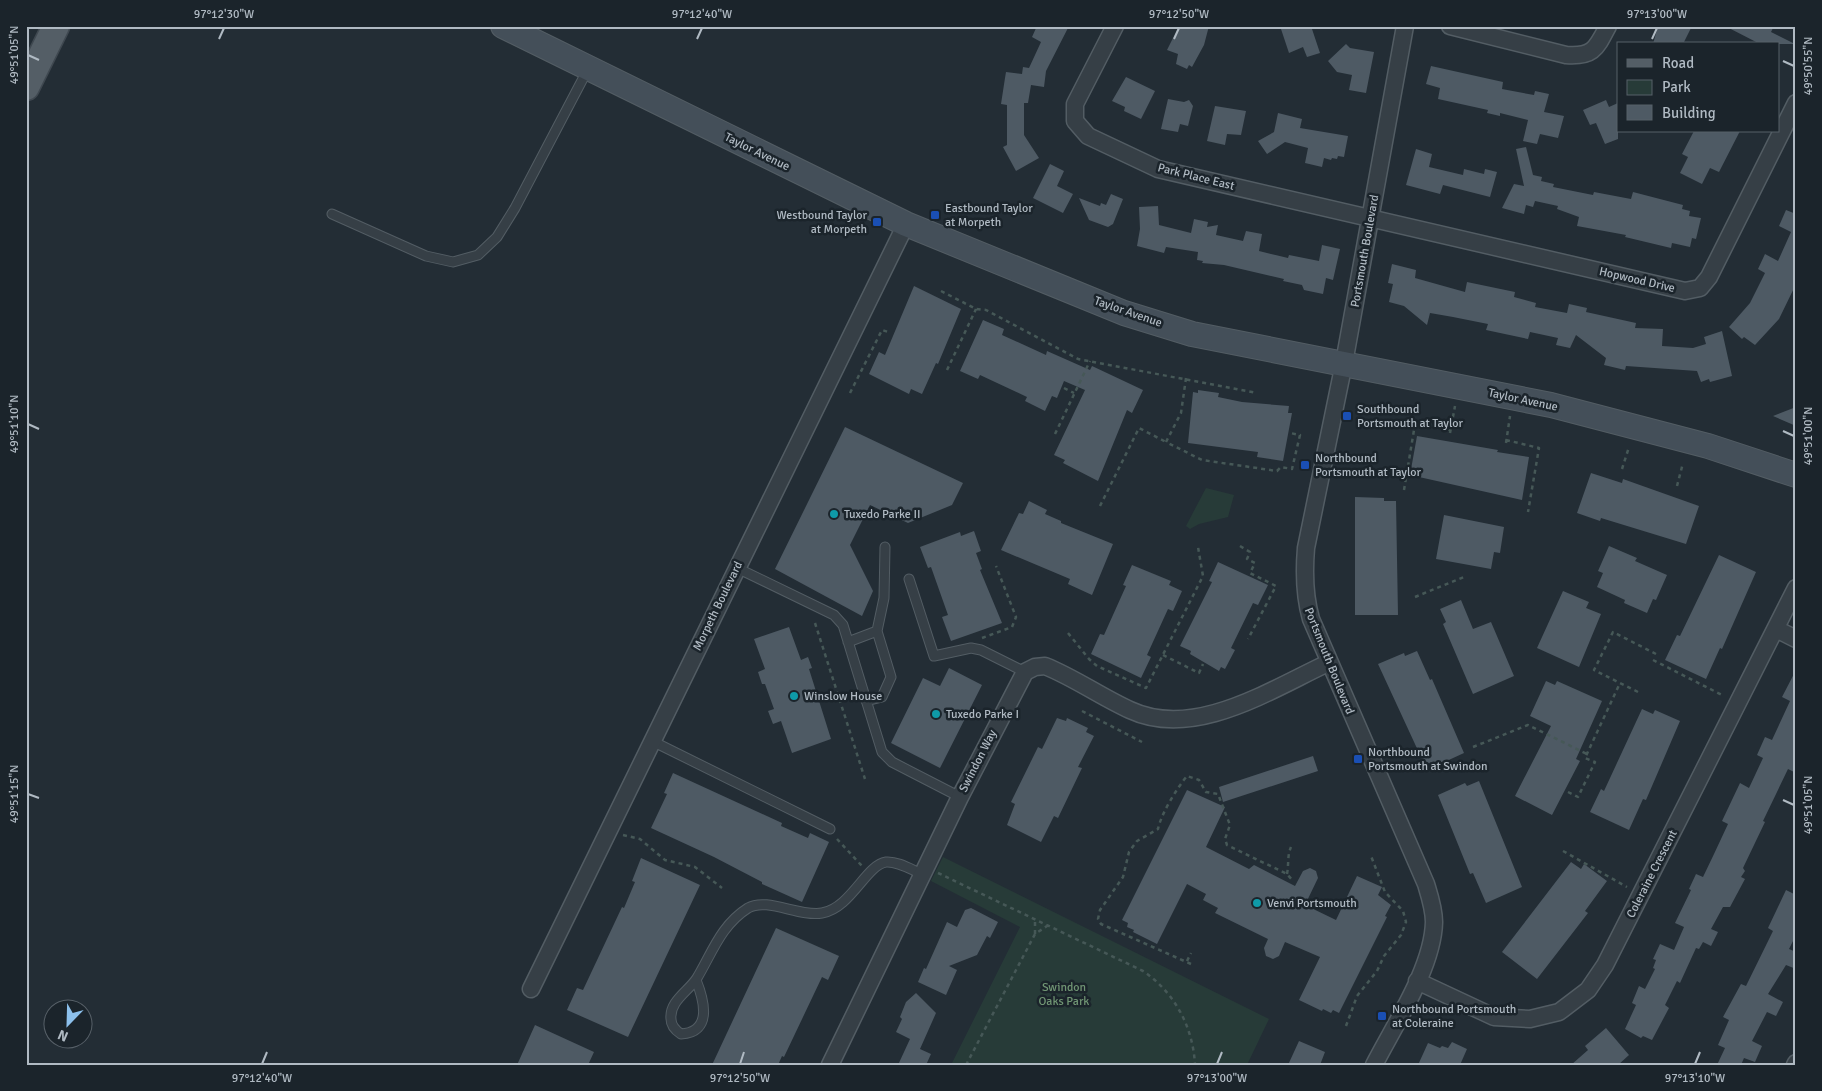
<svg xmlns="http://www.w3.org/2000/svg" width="1822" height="1091" font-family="Signika,sans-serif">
<rect width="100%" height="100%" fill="#232d35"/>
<path fill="#273b38" d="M1206 488 1234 495 1228 517 1199 524 1190 529 1186 526Z
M943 857 1269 1019 1247 1065H951L1020 927 931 881Z"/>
<path fill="#4e5a64" d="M1037 26H1069L1046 71 1044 87 1031 85 1028 103H1024V135L1039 158 1016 171 1003 147 1007 145V105L1001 104 1005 78 1006 72 1022 74 1023 67 1029 68 1041 42 1032 37Z
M1179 26H1209L1204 45 1192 67 1189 65 1187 69 1176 64 1178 54 1167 50Z
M1280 26H1311L1320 53 1307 57 1303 47 1289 53Z
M1658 26H1692L1683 44H1653Z
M1725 26H1774L1771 32 1795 44H1760Z
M1346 44 1350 48 1374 52 1366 93 1349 90 1352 75 1337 72 1328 61Z
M1431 66 1503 82 1502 89 1534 95 1535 91 1549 94 1544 112 1564 116 1558 138 1540 134 1537 144 1523 141 1528 120 1500 113V116L1487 113 1488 110 1438 99 1440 88 1426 84Z
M1126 77 1155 91 1141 119 1124 111 1125 107 1112 101Z
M1168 99 1184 102 1189 100 1193 106 1188 126 1180 124 1178 132 1161 129Z
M1606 100 1609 107 1618 103V139L1605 144 1596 123 1590 125 1583 110Z
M1215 106 1246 111 1241 135 1227 134 1225 145 1207 141Z
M1278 113 1302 119 1300 128 1348 136 1344 157 1338 156 1337 159 1332 158 1331 160 1324 158 1322 167 1305 163 1308 148 1285 142 1267 154 1258 141 1274 132Z
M1694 131H1740L1719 172 1710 168 1702 184 1680 173 1688 157 1682 154Z
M1526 147 1533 175 1542 177 1541 181 1554 184 1553 187 1593 195 1594 192 1631 199 1633 192 1683 205 1682 209 1690 211 1689 216 1701 218 1696 239 1692 238 1690 247 1672 243 1671 248 1625 237 1626 235 1577 226 1579 217 1557 209 1558 206 1535 201 1533 207 1526 205 1524 214 1502 208 1514 184 1524 186 1516 149Z
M1416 149 1432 154 1429 167 1463 175 1464 169 1484 174 1485 169 1497 172 1490 197 1443 185 1440 194 1406 185Z
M1050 164 1064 171 1057 186 1073 194 1063 213 1033 198Z
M1111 194 1123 199 1113 224 1108 227 1089 220 1079 198 1100 206 1101 203 1106 205Z
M1158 206 1159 225 1191 233 1194 219 1208 222 1207 227 1218 225 1216 235 1243 241 1246 231 1262 234 1259 251 1288 258 1289 255 1319 261 1322 245 1340 249 1333 280 1326 278 1323 294 1304 290 1302 285 1283 281 1284 279 1224 265 1202 263 1203 261 1197 260 1198 252 1166 247 1164 253 1137 246 1140 229 1139 207Z
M1786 210 1796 214V284L1779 319 1755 345 1744 337 1742 339 1729 327 1750 303 1765 273 1758 269 1765 254 1778 261 1791 232 1779 226Z
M1392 264 1416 270 1415 278 1465 292 1467 282 1515 292 1514 297 1536 303 1535 307 1567 313 1569 304 1587 308 1586 312 1636 323 1635 328 1663 329 1662 346 1693 348 1706 344 1704 337 1722 331 1732 376 1710 382 1709 379 1701 382 1697 371 1626 366 1625 370 1604 365 1606 358 1576 335 1570 348 1556 345 1558 338 1530 332 1528 339 1486 330 1488 324 1453 317 1430 313 1427 325 1404 306 1389 302 1393 284 1388 283Z
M914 286 961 309 938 364 936 363 922 394 911 389 909 394 869 374 879 352 885 355Z
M983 320 1004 329 1002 335 1046 355 1047 351 1090 370 1092 366 1143 390 1132 413 1127 410 1098 481 1063 463 1065 460 1054 455 1085 390 1064 381 1057 398 1052 396 1045 411 1025 401 1027 397 980 375 978 379 960 371Z
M1198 390 1219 393 1218 397 1242 402 1289 406 1288 413H1292L1283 461 1257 457 1258 452 1188 443 1193 392 1198 393Z
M1796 407V426L1773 416Z
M845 427 963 483 952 505 908 523 870 505 850 545 873 591 862 616 775 569Z
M1417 436 1498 450 1497 452 1529 457 1522 500 1410 475Z
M1591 473 1622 483 1623 479 1699 506 1686 544 1601 518 1600 521 1577 513Z
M1355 497 1384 498V501H1396L1398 615H1355Z
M1029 501 1047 510 1045 514 1061 521V523L1113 544 1092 595 1068 584 1070 579 1001 550 1019 513 1023 514Z
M1444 515 1504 527 1500 553 1494 552 1491 569 1436 559Z
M974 531 981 551 976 553 982 569 980 570 1002 623 951 641 942 617 948 615 931 567 928 568 920 547 960 532 961 536Z
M1609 546 1637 558 1635 561 1667 575 1656 600 1653 599 1647 613 1624 603 1625 600 1597 587 1603 573 1598 571Z
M1719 555 1756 572 1722 649 1720 648 1706 679 1665 660 1677 635 1680 636Z
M1218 562 1268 585 1258 605 1253 603 1231 648 1235 650 1225 669 1221 667 1219 671 1190 654 1191 651 1180 646 1212 582 1209 581Z
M1132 565 1171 581 1169 585 1182 591 1173 611 1168 609 1147 655 1151 657 1141 678 1091 654 1100 634 1104 635 1126 586 1123 585Z
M1563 591 1589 602 1586 608 1601 614 1579 667 1537 648Z
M1461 600 1473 629 1491 622 1514 676 1473 694 1443 624 1446 622 1440 609Z
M789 627 801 660 808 657 812 668 809 669 831 739 792 753 781 721 773 724 768 711 774 709 765 684H762L758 672 765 669 754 639Z
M1417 651 1430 680 1432 679 1464 753 1427 770 1378 664 1404 653 1405 656Z
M949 668 982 685 940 768 891 743 923 678 940 686Z
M1796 670V773L1788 769 1763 821 1765 822 1743 868 1745 871 1741 877 1745 879 1730 907H1723L1711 929 1718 932 1711 946 1703 942 1699 949 1696 948 1680 983 1677 981 1665 1005 1669 1008 1652 1040 1643 1036 1641 1038 1625 1029 1636 1005 1632 1003 1639 986 1645 989 1655 969 1653 968 1656 960 1653 959 1660 944 1674 950 1684 927 1675 923 1691 890 1689 889 1696 874 1703 877 1714 854 1728 824 1722 821 1740 783 1749 788 1763 758 1757 755 1765 737 1772 740 1790 701 1782 697Z
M1546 681 1555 685 1557 681 1602 701 1576 759 1580 761 1552 815 1515 796 1551 726 1530 716Z
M1642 709 1653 714 1655 710 1680 721 1646 800 1643 799 1629 830 1590 812 1601 789 1604 791Z
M1057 718 1066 721 1067 718 1088 728 1086 732 1094 736 1078 767 1082 768 1058 818 1054 816 1041 842 1007 825 1015 804 1011 802 1038 747 1042 749Z
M1313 756 1318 771 1223 802 1219 787Z
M673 773 782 823 781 826 808 838 810 833 829 842 802 902 762 884V882L714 857 651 828 667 794 664 793Z
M1479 781 1522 887 1486 903 1473 873 1470 874 1438 795 1465 783 1467 786Z
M1187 790 1225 807 1206 847 1249 869 1254 865 1295 886 1303 871 1310 868 1316 871 1318 878 1305 905 1336 920 1357 876 1382 887 1378 895 1391 905 1385 916 1387 917 1339 1013 1333 1010 1331 1013 1323 1009 1322 1011 1299 1000 1320 957 1285 942 1279 956 1273 959 1266 956 1264 948 1268 939 1215 913 1218 908 1203 900 1206 894 1187 884 1157 944 1133 932 1134 930 1127 927 1128 923 1122 920Z
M641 858 700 885 628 1037 567 1010 577 988 583 990 622 907 624 908 635 882 632 881Z
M1571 862 1581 869 1584 864 1607 881 1585 911 1588 913 1537 979 1502 952Z
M1786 890 1796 895V935L1789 949 1796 952V969L1786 965 1768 994 1783 1002 1776 1016 1767 1012 1752 1041 1762 1046 1755 1062 1744 1058 1741 1065H1717L1725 1048 1718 1045 1729 1020 1723 1017 1741 984 1746 986 1773 931 1768 928Z
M971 908 998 922 990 938 987 936 977 955 949 966 957 970 946 995 918 982 924 968 926 969 947 922 957 927 965 910Z
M776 928 839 956 828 980 822 977 784 1057 782 1056 778 1065H712Z
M916 993 936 1013 920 1049 931 1054 926 1065H898L910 1039 896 1032 902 1019 900 1017 906 1002Z
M535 1025 594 1052 588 1065H517Z
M1606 1028 1629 1055 1618 1065H1571L1588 1050 1585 1046Z
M1299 1041 1325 1052 1320 1065H1288Z
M1452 1042 1467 1049 1460 1065H1418L1428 1043 1440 1048 1442 1046 1448 1048Z"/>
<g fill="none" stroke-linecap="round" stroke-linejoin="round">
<defs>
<path id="lane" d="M332 214 426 256 453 262 478 255 497 237 515 208 588 69
M737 568 834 615 843 625 882 752 892 762 960 797
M909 579 934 656 971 648 981 650 1025 672
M848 642 877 631
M866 701 882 697 891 677 877 631 884 598 885 547
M652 741 830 829
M696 980C704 1000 713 1032 681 1034 675 1030 671 1026 671 1019 669 1001 689 991 697 978 712 953 721 925 748 908 767 897 799 917 822 913 851 908 866 865 886 862 898 861 912 870 922 874"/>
<path id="street" d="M1115 26 1075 104V121L1088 136 1158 169 1685 291 1700 288 1709 277 1796 103
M1450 26 1566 55C1593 57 1596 49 1608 26
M1776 629 1796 639
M1417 981 1494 1017 1530 1019 1559 1012 1588 990 1605 965 1796 588
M531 989 906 224
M830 1065 960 797 1025 672 1035 667 1045 666C1075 678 1101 697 1130 710 1194 740 1270 690 1328 663
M1374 1065C1395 1024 1433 967 1434 922 1434 909 1430 897 1426 884L1311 619C1304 595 1304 572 1306 548L1344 363 1405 26
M1795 1065 1796 1063"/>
<path id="secondary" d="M503 26 906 224 1124 313 1192 334 1551 405 1708 446 1796 475"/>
<path id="primary" d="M26 87 56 26"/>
</defs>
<use href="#lane" stroke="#535d64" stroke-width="11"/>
<use href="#street" stroke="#535d64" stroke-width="19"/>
<use href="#secondary" stroke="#535d64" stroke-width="26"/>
<use href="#primary" stroke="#3f4850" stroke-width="29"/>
<path stroke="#465857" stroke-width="2.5" stroke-dasharray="4 4" stroke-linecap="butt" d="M941 291 976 309 986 310 1078 359 1257 393
M947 370 976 309
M1186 378 1181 413 1166 442 1202 460 1277 471 1281 467 1292 469 1300 435 1290 433
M1064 388 1074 393
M850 393 882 330 888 332
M1450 433 1455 406
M1055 434 1090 361
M1506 440 1539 448 1528 512
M1506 443 1510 416
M1622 469 1629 447
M1677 486 1683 463
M1404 490 1414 430C1421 420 1440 428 1450 430
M1100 506 1139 428 1166 442
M1240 546 1250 552 1247 559 1255 563 1250 573 1276 586 1248 639
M1415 597 1464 577
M815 623 865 779
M1068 633 1089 659 1097 666 1146 688 1203 576 1198 547
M982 638 1012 627 1016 617 996 566
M1163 655 1199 673 1203 664
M1653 660 1724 696
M1638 692 1594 670 1613 632 1656 654
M1082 711 1142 742
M1473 747 1528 725 1587 754
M1568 792 1578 797 1595 762 1585 758 1620 683
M623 835 640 839 665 860 695 867 722 888
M837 839 862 866
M1563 851 1627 887
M938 873 1143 971C1174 992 1193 1026 1195 1065
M1287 874C1289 864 1287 856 1291 847
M1035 934V920
M1187 961 1191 953
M1191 964 1101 924 1098 919 1100 910 1123 877 1129 852 1137 841 1158 829C1161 814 1177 788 1187 776L1199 780 1206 792 1218 794 1230 825 1225 839 1227 845 1287 874 1293 881
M1346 1026 1357 996 1377 971 1384 956 1401 935 1406 922 1403 911 1385 892 1371 856
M966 1065 1035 934 1047 926"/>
<use href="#lane" stroke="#363f46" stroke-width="9"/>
<use href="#street" stroke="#363f46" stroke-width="16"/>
<use href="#secondary" stroke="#444f59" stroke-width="24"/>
<use href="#primary" stroke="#545e66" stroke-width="26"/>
</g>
<path fill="none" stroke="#b0bac3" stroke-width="2" d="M219 39 224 28M697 39 702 28M1174 39 1179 28M1652 39 1657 28M28 55 39 60M1783 61 1794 66M28 424 39 429M1783 431 1794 436M28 794 39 798M1783 800 1794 805M262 1064 267 1052M740 1064 744 1052M1217 1064 1222 1052M1695 1064 1700 1052"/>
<g fill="#1a4fb4" stroke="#1b242b" stroke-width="2">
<rect x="930" y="210" width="10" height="10" rx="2.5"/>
<rect x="872" y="217" width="10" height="10" rx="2.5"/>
<rect x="1342" y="411" width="10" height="10" rx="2.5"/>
<rect x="1300" y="460" width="10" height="10" rx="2.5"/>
<rect x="1353" y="754" width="10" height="10" rx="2.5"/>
<rect x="1377" y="1011" width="10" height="10" rx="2.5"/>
</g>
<g fill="#0f9aa8" stroke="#1b242b" stroke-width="2">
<circle cx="834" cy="514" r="5"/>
<circle cx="794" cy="696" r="5"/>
<circle cx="936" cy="714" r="5"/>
<circle cx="1257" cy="903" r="5"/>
</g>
<g text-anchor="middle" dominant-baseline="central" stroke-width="5" stroke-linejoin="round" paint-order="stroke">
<g font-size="12" fill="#b0bac3" stroke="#1b242b">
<text transform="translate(757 152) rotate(26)">Taylor Avenue</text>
<text transform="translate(1196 177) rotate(14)">Park Place East</text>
<text transform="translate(1365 251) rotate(-80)">Portsmouth Boulevard</text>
<text transform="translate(1637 280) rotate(13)">Hopwood Drive</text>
<text transform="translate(1128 312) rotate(19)">Taylor Avenue</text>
<text transform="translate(1523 400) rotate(12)">Taylor Avenue</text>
<text transform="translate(718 606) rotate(-64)">Morpeth Boulevard</text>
<text transform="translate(1329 661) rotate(68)">Portsmouth Boulevard</text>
<text transform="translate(978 761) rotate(-63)">Swindon Way</text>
<text transform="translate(1652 874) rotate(-63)">Coleraine Crescent</text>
</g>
<g font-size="12" fill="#b0bac3" stroke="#1b242b" text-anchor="start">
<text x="945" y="208">Eastbound Taylor<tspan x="945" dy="14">at Morpeth</tspan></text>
<text x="867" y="215" text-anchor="end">Westbound Taylor<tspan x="867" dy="14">at Morpeth</tspan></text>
<text x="1357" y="409">Southbound<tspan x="1357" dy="14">Portsmouth at Taylor</tspan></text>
<text x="1315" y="458">Northbound<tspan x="1315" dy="14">Portsmouth at Taylor</tspan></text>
<text x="844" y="514">Tuxedo Parke II</text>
<text x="804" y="696">Winslow House</text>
<text x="946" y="714">Tuxedo Parke I</text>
<text x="1368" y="752">Northbound<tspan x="1368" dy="14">Portsmouth at Swindon</tspan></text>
<text x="1267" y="903">Venvi Portsmouth</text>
<text x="1392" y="1009">Northbound Portsmouth<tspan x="1392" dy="14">at Coleraine</tspan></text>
</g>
<g font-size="12" fill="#719674" stroke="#1b242b">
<text x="1064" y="987">Swindon<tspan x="1064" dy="14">Oaks Park</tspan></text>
</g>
</g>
<rect width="1822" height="1091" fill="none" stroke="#1b242b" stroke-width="55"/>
<rect x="1617" y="42" width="162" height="90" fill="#1b242b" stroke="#576068"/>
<rect x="1627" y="59" width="25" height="8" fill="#545e66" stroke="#576068"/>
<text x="1662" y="68" font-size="15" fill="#b0bac3">Road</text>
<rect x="1627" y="80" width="25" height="15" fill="#273b38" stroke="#576068"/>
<text x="1662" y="92" font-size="15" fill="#b0bac3">Park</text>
<rect x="1627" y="105" width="25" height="15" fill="#4e5a64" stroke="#576068"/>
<text x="1662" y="118" font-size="15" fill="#b0bac3">Building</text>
<g transform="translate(68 1024) rotate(203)"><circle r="24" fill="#1b242b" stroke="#576068"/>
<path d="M0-4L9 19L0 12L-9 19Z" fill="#8cc0ec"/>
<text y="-8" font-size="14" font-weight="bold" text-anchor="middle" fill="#b0bac3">N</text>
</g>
<rect x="28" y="28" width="1766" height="1036" fill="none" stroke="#b0bac3" stroke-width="2"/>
<g font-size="12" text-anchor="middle" fill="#b0bac3">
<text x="224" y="18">97°12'30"W</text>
<text x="702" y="18">97°12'40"W</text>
<text x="1179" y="18">97°12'50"W</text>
<text x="1657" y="18">97°13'00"W</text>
<text transform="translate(14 55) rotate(-90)" y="4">49°51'05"N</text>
<text transform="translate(1808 66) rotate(-90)" y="4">49°50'55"N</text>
<text transform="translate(14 424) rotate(-90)" y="4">49°51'10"N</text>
<text transform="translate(1808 436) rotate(-90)" y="4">49°51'00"N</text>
<text transform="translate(14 794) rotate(-90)" y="4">49°51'15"N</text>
<text transform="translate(1808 805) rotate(-90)" y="4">49°51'05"N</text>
<text x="262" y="1082">97°12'40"W</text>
<text x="740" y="1082">97°12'50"W</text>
<text x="1217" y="1082">97°13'00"W</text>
<text x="1695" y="1082">97°13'10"W</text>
</g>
</svg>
